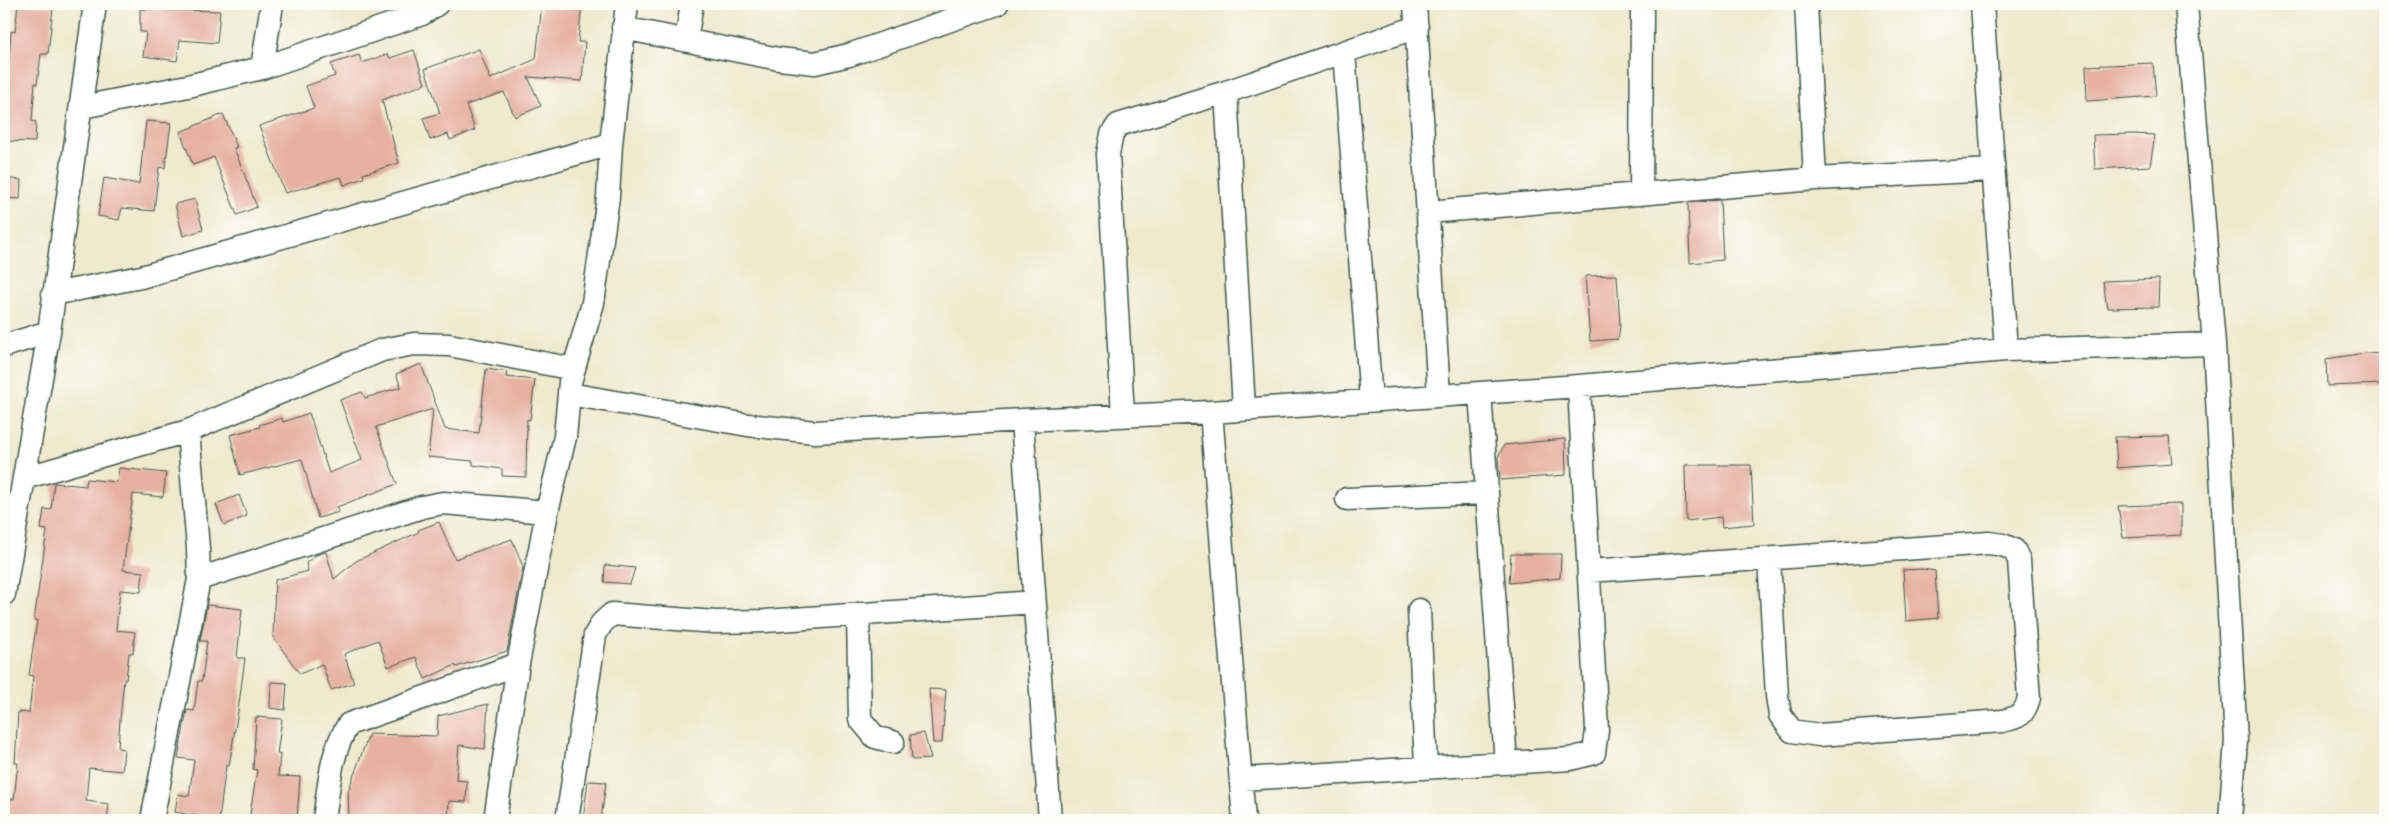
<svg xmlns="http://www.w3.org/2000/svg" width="2389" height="824" font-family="'Patrick Hand',sans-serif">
<rect width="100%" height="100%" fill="#fdfcf7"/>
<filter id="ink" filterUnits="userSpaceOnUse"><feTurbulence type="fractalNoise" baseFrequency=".02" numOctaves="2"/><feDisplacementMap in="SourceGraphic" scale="10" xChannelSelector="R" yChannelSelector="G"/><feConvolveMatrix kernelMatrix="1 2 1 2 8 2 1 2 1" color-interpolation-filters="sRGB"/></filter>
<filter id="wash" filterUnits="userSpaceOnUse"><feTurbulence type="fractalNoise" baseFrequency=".0096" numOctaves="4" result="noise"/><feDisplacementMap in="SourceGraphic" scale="20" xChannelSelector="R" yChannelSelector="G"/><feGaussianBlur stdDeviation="1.12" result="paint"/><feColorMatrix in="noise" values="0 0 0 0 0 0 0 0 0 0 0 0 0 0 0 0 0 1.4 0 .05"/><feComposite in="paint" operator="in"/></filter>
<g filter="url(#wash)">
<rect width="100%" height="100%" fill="#efe9cd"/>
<g id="blocks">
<path fill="#e6b0a2" d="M18 4 53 7 48 54H41L37 84 35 83 32 121 36 122 35 142 4 141V88L7 59H9L11 31 15 32Z
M542 4H582L578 42H585L582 81 528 77 541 106 515 117 504 92 466 105 475 130 450 140 448 134 430 140 423 118 440 113 425 69 479 49 490 79 536 59Z
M140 9 220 11 217 43 180 40 177 61 143 56 146 32H140Z
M414 50 425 84 382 100 399 163 363 174 364 178 344 185 341 177 285 193 259 126 314 108 306 86 335 76 331 64 359 55 362 63 388 54 390 58Z
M2153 63 2156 96 2087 101 2086 66Z
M223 114 237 147 234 148 257 207 237 215 214 157 193 165 180 132Z
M146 121 171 123 165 168 159 167 154 211 122 208 119 220 98 216 104 178 139 184Z
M2132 134 2155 135 2150 166 2095 169 2093 135Z
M4 178 21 180 20 199 4 198Z
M195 199 203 230 183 236 175 204Z
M1720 200 1723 260 1690 263 1688 203Z
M1617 275 1620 327 1618 339 1590 341 1585 276Z
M2159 279 2158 307 2107 308 2103 281Z
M2365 353 2385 354V384L2327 386 2326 359Z
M421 364 445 429 479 433 486 369 507 372 506 377 535 380 530 420 527 419 526 477 502 476V469L473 465V461L428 457 433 409 376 427 397 484 337 507 339 512 318 518 302 459 240 475 230 435 260 427 259 425 282 418 283 422 309 413 329 473 362 460 340 400 362 392 365 398 401 387 396 374Z
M2169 436 2172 464 2117 468 2115 437Z
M1565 439 1566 475 1500 480 1498 457 1504 445Z
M1685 465H1751L1754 524 1722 527 1721 517 1686 521Z
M119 468 166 473 163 497 133 494 123 570 143 572 141 592 120 590 116 630 135 632 133 653H129L126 680 124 679 120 720 118 748 124 749 122 771 89 768 86 801 109 804 107 820H7L10 799H14L18 763H15L18 712 29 713 33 676 29 675 37 620H34L47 530 41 529 44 509 51 510 54 483 86 486 87 479 117 482Z
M239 495 247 516 224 525 216 504Z
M2181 504V535L2123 538 2118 506Z
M439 522 455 559 512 539 523 567 507 651 456 667 455 665 425 679 416 657 388 667 378 640 344 654 354 683 331 690 322 664 300 674 273 637 275 580 308 571 306 563 316 555 326 552 334 579 356 561 419 532 418 530Z
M1511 554H1561L1560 578 1509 583Z
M605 565 635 568 630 584 604 582Z
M1923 569 1935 571 1938 618 1906 621 1903 570Z
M207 605 242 609 237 658H245L238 711 229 766 226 765 219 820 175 812 178 794 189 796 194 760 178 758 187 710 194 711 198 681H202L207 641H200Z
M271 682 287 683 285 710 270 708Z
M929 689 946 690 942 743H933Z
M488 704 485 749 459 745 456 780 467 781 466 802 449 801 448 820H349L348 791 369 734 437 736 438 716Z
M256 717 282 719 277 754H280L278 776 300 777 297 820H249L257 770 253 769Z
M924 733 931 759 912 760 910 735Z
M588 781 606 782 601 820H583Z"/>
</g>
</g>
<g filter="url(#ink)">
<use href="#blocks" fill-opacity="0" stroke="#3e574b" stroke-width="1"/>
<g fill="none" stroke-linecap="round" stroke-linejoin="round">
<defs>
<path id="minor" d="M1415 4 1439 396
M1806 4 1815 179 1992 170
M1982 4 2006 350
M2186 4 2214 344 2236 741 2230 820
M623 28 779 59 815 63 849 55 997 4
M686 40 692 4
M1344 52 1371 400
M262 68 272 4
M1226 92 1244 409
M82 107 188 86 262 68 422 14 437 4
M1641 194 1642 11
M1428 212 1815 179
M53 294 141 277 611 144
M4 346 49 332
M1480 393 1506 763
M569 394 748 425 815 432 1022 420 1211 412 1579 386 2006 350 2214 344
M1211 412 1244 820
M1123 415 1108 154 1112 134 1118 125 1226 92 1417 27
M1022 420 1050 820
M24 478 188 431 382 350 414 344 449 345 574 369
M1347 499 1487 493
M1589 571 1989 543 2003 545 2014 550 2019 560 2029 698C2024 716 2019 717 2002 721L1819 735 1792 731 1780 715 1777 696 1769 559
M199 579 422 507 443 503 547 512
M4 594 49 332 95 4
M1419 610 1426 767
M858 614 860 719 875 737 893 742
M1242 779 1570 759 1594 753 1597 730 1579 386
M152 820 199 579 198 548 188 431
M324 820C329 788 330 751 349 724L518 664
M495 820 518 664 547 512 565 437 570 382 593 303 608 197 611 144 627 4
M567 820 595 635 602 623 612 614 715 622 765 621 1034 602"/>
</defs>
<use href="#minor" stroke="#3e574b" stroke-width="25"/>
<use href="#minor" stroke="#fff" stroke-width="22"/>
</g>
</g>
<rect width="2389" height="824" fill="none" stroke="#fdfcf7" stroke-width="20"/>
</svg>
